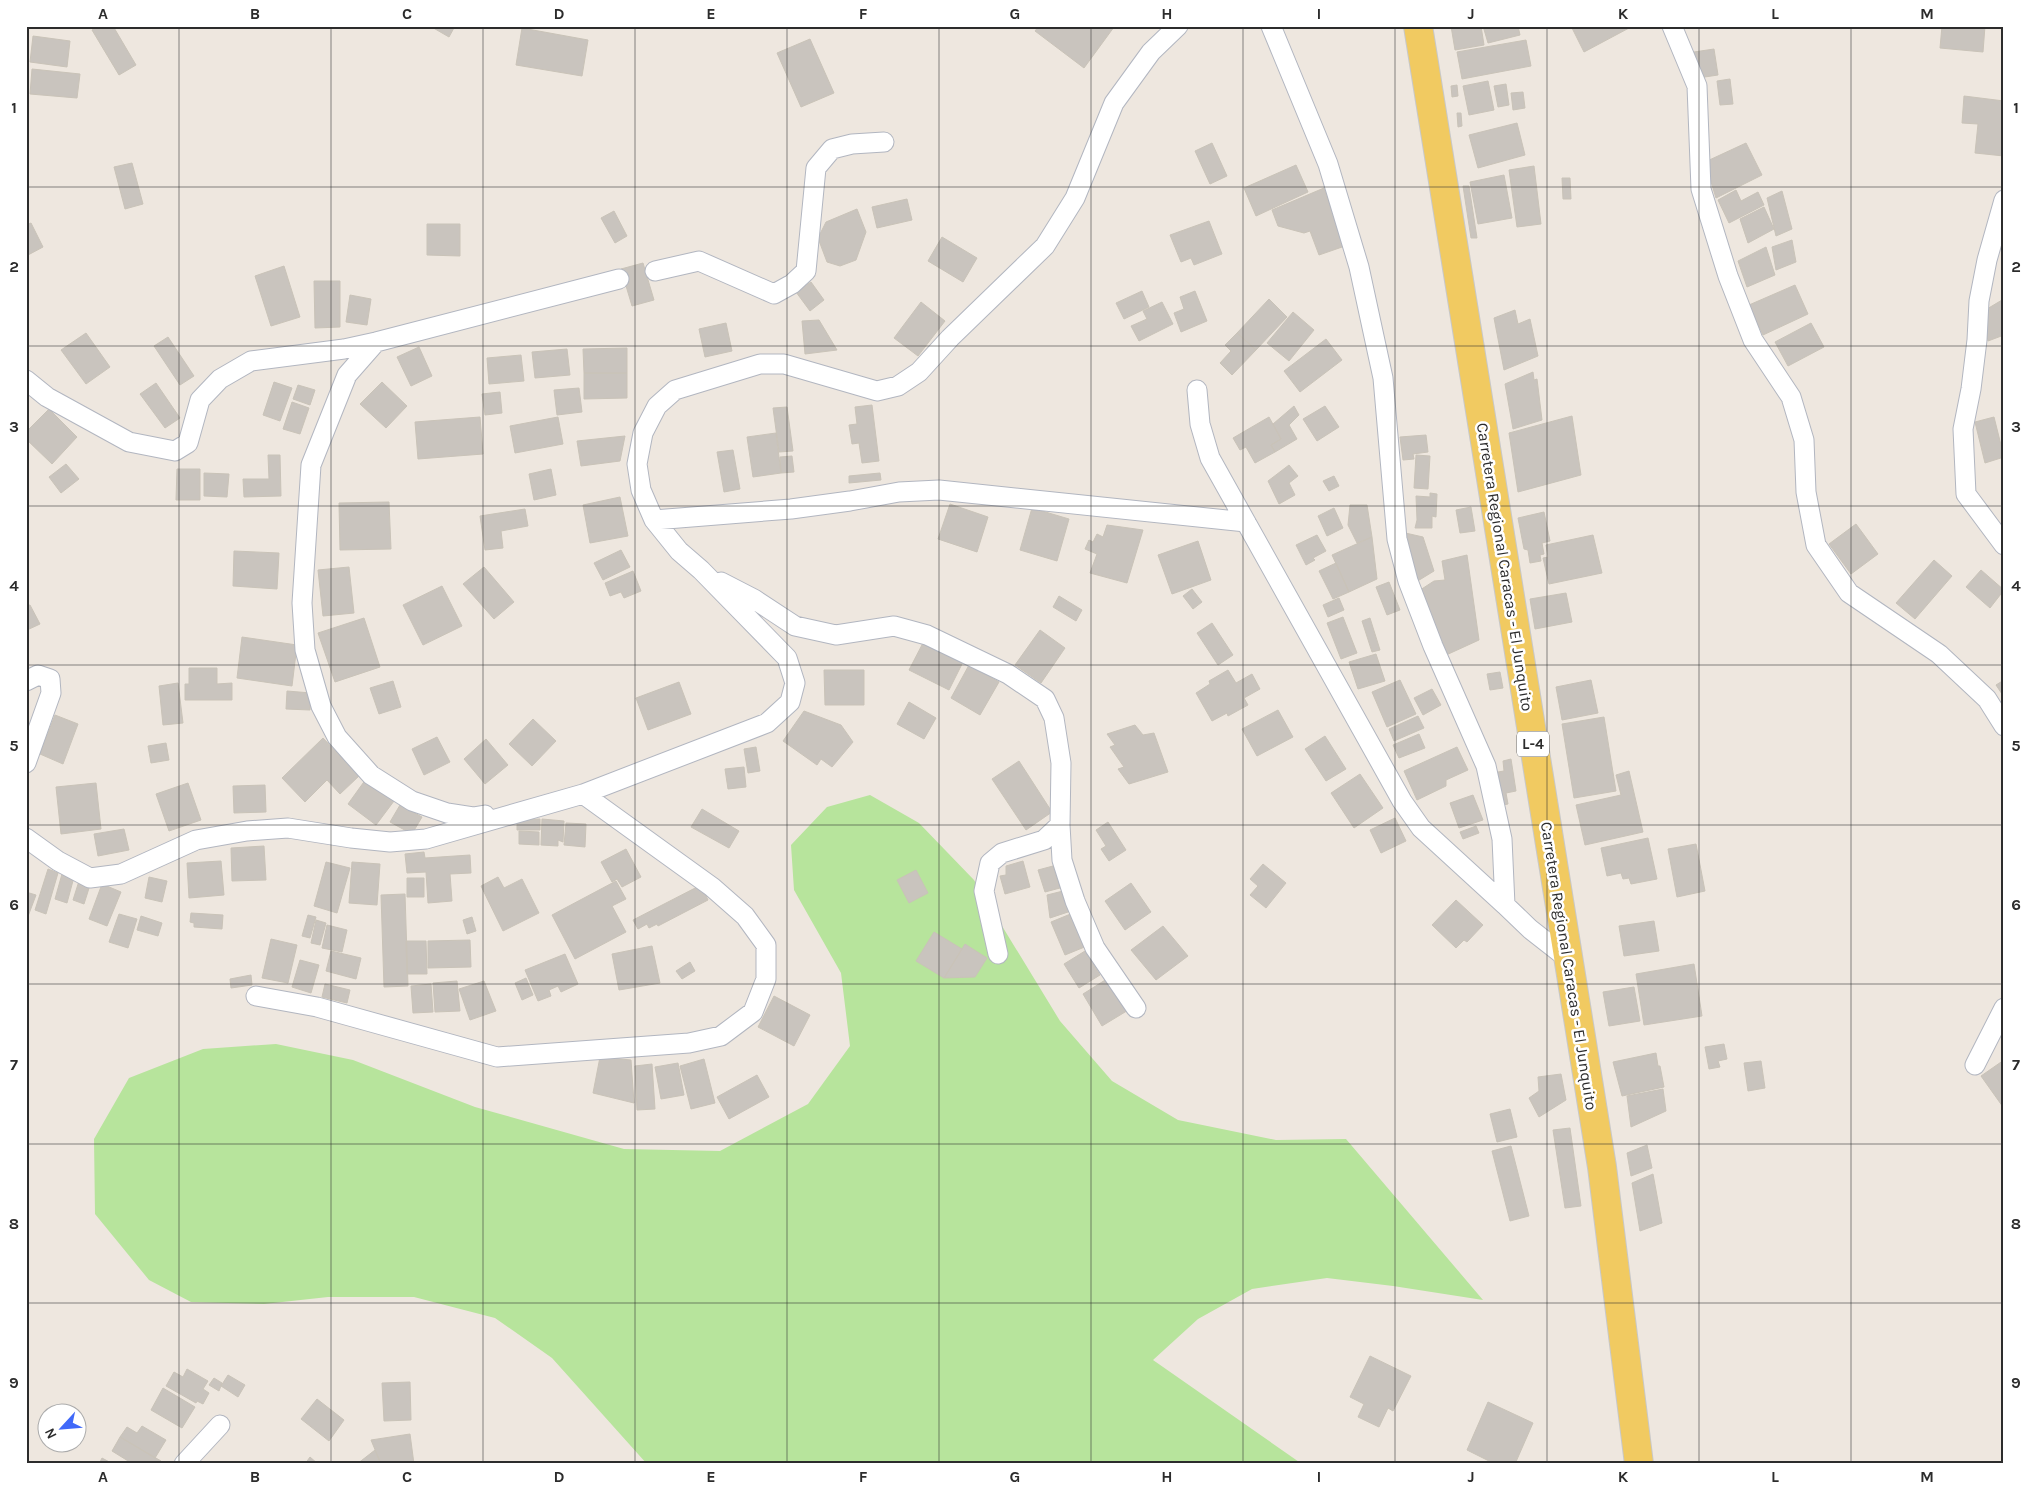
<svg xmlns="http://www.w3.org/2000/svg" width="2030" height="1490" font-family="Karla,sans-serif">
<rect width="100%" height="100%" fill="#eee7df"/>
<path fill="#b7e49c" d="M870 795 919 823 974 880 1060 1021 1112 1081 1178 1120 1276 1140 1346 1139 1483 1300 1393 1286 1327 1278 1252 1289 1198 1319 1153 1360 1302 1464H647L552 1358 495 1318 414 1297H328L264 1304 191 1302 149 1280 95 1214 94 1139 129 1078 203 1049 276 1044 353 1060 475 1107 624 1149 720 1151 808 1104 850 1046 841 973 794 890 791 845 827 807Z"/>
<path fill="#c9c4be" stroke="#c9c3b8" d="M99 26H113L136 65 119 75 92 30Z
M430 26H455L449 37Z
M1039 26H1113L1114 27 1084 68 1035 31Z
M1451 26H1481L1484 45 1455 50Z
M1483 26H1518L1520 35 1488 43Z
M1571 26H1628L1629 28 1584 52Z
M1942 26H1985L1983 52 1940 48Z
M522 28 588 40 582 76 516 65Z
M33 36 70 41 67 67 30 62Z
M810 39 834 93 801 107 777 53Z
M1526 40 1531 66 1462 79 1457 52Z
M1714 49 1718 75 1698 78 1694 52Z
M32 69 80 74 77 98 30 94Z
M1730 79 1733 104 1720 105 1717 81Z
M1488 81 1494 110 1469 115 1463 86Z
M1506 84 1509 105 1498 107 1494 86Z
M1457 85 1458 96 1452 97 1451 86Z
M1523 92 1525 108 1513 110 1511 93Z
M1964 96 2004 101V156L1975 153 1978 124 1962 123Z
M1457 113H1461L1462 126 1458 127Z
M1517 123 1525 155 1478 168 1469 135Z
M1212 143 1227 176 1210 184 1195 151Z
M1746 143 1762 175 1716 198 1705 162Z
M132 163 143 204 125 209 114 167Z
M1296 165 1308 192 1256 216 1244 188Z
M1534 166 1541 224 1517 227 1509 170Z
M1504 175 1512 218 1478 224 1470 182Z
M1562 178H1570L1571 199H1563Z
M1463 186H1469L1477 238H1471Z
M1324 188 1345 246 1319 255 1310 231 1304 233 1278 226 1272 210Z
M1736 190 1741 201 1758 192 1764 205 1729 223 1718 200Z
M1782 191 1792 229 1776 236 1767 198Z
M907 199 912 220 877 228 872 207Z
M1764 207 1774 229 1748 243 1740 219Z
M857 209 866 232 856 260 840 266 827 262 818 238 826 222Z
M614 211 627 236 615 243 601 218Z
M1209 221 1222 254 1194 265 1191 258 1181 262 1170 235Z
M31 223 43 247 28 255 26 252V225Z
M427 224H460V256L427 255Z
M942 237 977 258 963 282 928 261Z
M1792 240 1796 262 1776 270 1772 247Z
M1766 247 1775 275 1747 287 1738 261Z
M643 263 654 300 632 306 621 269Z
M284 266 300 317 271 326 255 276Z
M314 281H340V327L315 328Z
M811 282 824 300 810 311 796 292Z
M1795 285 1808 314 1763 335 1749 305Z
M1142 291 1149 307 1124 319 1116 303Z
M1195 291 1207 321 1181 332 1174 313 1184 309 1180 297Z
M350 295 371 299 367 325 346 322Z
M1269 299 1287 317 1256 350 1237 333Z
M2002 300 2004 306V335L1988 341 1982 312Z
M921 302 945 321 918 356 894 338Z
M1162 302 1173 324 1139 341 1131 326 1147 319 1143 311Z
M1515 310 1518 324 1530 319 1538 356 1504 370 1494 318Z
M1293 312 1314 330 1289 361 1267 343Z
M819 320 837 350 805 354 802 321Z
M726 323 732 351 705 357 699 329Z
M1811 323 1824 347 1788 366 1775 342Z
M86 333 110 367 86 384 61 350Z
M1237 333 1256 350 1232 375 1220 363 1231 351 1225 345Z
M168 337 194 376 180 385 154 346Z
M1326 339 1342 360 1300 392 1284 371Z
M419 347 432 376 411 386 397 357Z
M627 348V373H584L583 349Z
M567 349 570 375 535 378 532 352Z
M521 355 524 381 489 384 487 358Z
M1533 372 1534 380 1537 379 1542 420 1513 429 1505 384Z
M584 373H627V398L584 399Z
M274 382 292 388 280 421 263 415Z
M382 382 407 406 386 428 360 404Z
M156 383 180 418 165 428 140 394Z
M298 385 315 390 310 405 293 399Z
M579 388 582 412 557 415 554 390Z
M500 392 502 413 485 415 482 394Z
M292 402 309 408 300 434 283 429Z
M872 405 879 461 862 463 859 443 852 444 849 425 857 424 855 407Z
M1294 406 1299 415 1289 425 1297 439 1275 452 1271 445 1281 439 1273 424Z
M1325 406 1339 427 1317 441 1303 419Z
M787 407 793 451 779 452 773 408Z
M49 409 77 437 52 464 26 439V432Z
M1572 416 1581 475 1518 492 1509 433Z
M480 417 483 454 418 459 415 422Z
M558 417 563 444 515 453 510 426Z
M1269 417 1281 439 1271 445 1275 452 1255 463 1246 447 1240 450 1233 438Z
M1994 417 2004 457 1985 463 1975 422Z
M776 433 781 473 753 477 747 437Z
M1426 435 1428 452 1413 454 1414 459 1403 460 1400 437Z
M625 436 620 461 581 466 577 441Z
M733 450 740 489 724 492 717 452Z
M268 455H280L281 496 244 497 243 479H269Z
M1416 455 1430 456 1428 489 1414 488Z
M792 456 794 472 781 473 780 457Z
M66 464 79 479 61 493 49 477Z
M1289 465 1298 476 1289 483 1295 495 1279 504 1268 481Z
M177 469H200V500H176Z
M551 469 556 495 534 500 529 474Z
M204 473 229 474 227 497 204 496Z
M880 473 881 480 849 483V476Z
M1334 476 1339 486 1329 491 1323 481Z
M1430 493 1437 494 1436 517 1432 516V528H1415L1417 520 1416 496 1430 497Z
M620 497 628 536 590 543 583 505Z
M389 502 391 549 340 550 339 503Z
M950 504 988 517 977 552 938 539Z
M1350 505H1367L1372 537 1357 543 1348 525Z
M1471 507 1475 531 1460 533 1456 510Z
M1032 508 1069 519 1057 561 1020 550Z
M1334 508 1343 528 1327 536 1318 516Z
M525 509 528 526 501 531 503 548 485 550 480 516Z
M1544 512 1550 541 1542 543 1544 554 1540 555 1541 561 1530 563 1528 550 1524 549 1518 518Z
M1856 524 1878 554 1851 574 1829 544Z
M1107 525 1143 530 1127 583 1090 573 1097 554 1085 549 1089 540 1093 542 1097 534 1103 537Z
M1401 532 1423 537 1434 571 1416 582Z
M1317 535 1326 551 1313 558 1315 560 1306 565 1296 545Z
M1593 535 1602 573 1549 584 1543 558 1548 557 1546 545Z
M1372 537 1377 579 1349 592 1332 555Z
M1198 541 1211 580 1172 594 1158 555Z
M621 550 630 567 603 580 594 563Z
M234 551 279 553 277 589 233 586Z
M1467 555 1479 640 1444 656 1414 594 1434 581 1445 580 1442 561Z
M1934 560 1952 576 1915 619 1896 603Z
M1336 563 1349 592 1333 599 1319 571Z
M349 567 354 613 323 616 318 570Z
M484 567 514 602 494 619 463 584Z
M1981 570 2004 590 1990 608 1966 587Z
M633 571 641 591 624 598 621 592 610 596 605 583Z
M1389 582 1400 610 1387 615 1376 587Z
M442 586 462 626 423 645 403 605Z
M1192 589 1202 602 1193 609 1183 596Z
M1566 593 1572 622 1535 629 1530 599Z
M1059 596 1082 610 1076 621 1053 607Z
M1339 598 1344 610 1328 617 1323 605Z
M30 605 40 624 27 630 26 606Z
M1343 617 1357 653 1341 659 1327 623Z
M364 618 380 667 335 682 318 633Z
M1370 618 1380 650 1372 652 1362 621Z
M1212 623 1233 655 1218 665 1197 633Z
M1040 630 1065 648 1041 683 1015 665Z
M242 637 297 645 292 686 237 678Z
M924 641 963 662 949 690 909 670Z
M1376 654 1385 681 1358 689 1349 662Z
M969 665 999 682 980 715 951 698Z
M189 668H217V684L232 683V700H185V684H189Z
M824 670H864V705H825Z
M1228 670 1236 683 1252 674 1260 689 1244 698 1248 705 1228 716 1227 713 1212 721 1196 693 1210 684 1209 681Z
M1500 672 1503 688 1490 690 1487 674Z
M1400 680 1416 714 1387 727 1372 692Z
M1591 680 1598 713 1562 720 1556 687Z
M2004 680V697L1996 685Z
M393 681 401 707 379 714 370 688Z
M679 682 691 714 648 730 636 698Z
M178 683 183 723 163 725 159 686Z
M1432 689 1441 705 1423 715 1414 698Z
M287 691 311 693 310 710 286 709Z
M909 702 936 718 924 739 897 724Z
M1278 710 1293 737 1257 756 1242 729Z
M804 711 841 725 853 742 832 767 821 759 817 765 783 741Z
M55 715 78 724 63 764 40 754Z
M1418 716 1424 728 1394 741 1389 729Z
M1604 717 1616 791 1574 798 1562 724Z
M533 719 556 741 532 766 509 744Z
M1135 725 1143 735 1154 733 1168 772 1129 784 1118 769 1124 767 1110 747 1115 745 1107 734Z
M1419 734 1425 748 1399 758 1393 745Z
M1325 736 1346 769 1326 781 1305 749Z
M437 737 450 762 424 775 412 749Z
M323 738 359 776 340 794 327 780 305 802 282 778Z
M486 739 508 765 485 784 464 759Z
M166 743 169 760 151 763 148 746Z
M756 747 760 771 748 773 744 749Z
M1457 747 1468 770 1446 780V786L1417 800 1404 771Z
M1511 759 1516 791 1506 793 1508 804 1498 806 1492 773 1504 771 1503 761Z
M1019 761 1052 812 1026 830 992 779Z
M744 767 746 787 728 789 725 769Z
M1629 771 1643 832 1585 845 1576 805 1621 795 1616 775Z
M1360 774 1383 808 1354 828 1331 793Z
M366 779 394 801 376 825 348 804Z
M96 783 101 829 61 834 56 787Z
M188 783 201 820 169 831 156 794Z
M265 785 266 812 234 813 233 786Z
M1473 795 1483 820 1459 828 1450 803Z
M400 805 422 817 412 834 390 822Z
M702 809 739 831 729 848 691 827Z
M1395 818 1406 841 1381 853 1370 830Z
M540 819V830H517V820Z
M542 819 564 821 563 842 558 840V846L541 845Z
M1108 822 1126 850 1109 861 1101 849 1106 846 1096 830Z
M566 823 586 824 585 847 564 845Z
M1476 826 1479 833 1463 839 1460 832Z
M124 829 129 850 98 856 94 834Z
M519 831 539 832V845L519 844Z
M1648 838 1657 879 1631 884 1629 878 1623 879 1621 873 1607 876 1601 848Z
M1696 844 1705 891 1677 897 1668 849Z
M264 846 266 880 232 881 231 848Z
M626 849 641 877 622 887 617 879 612 882 601 862Z
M424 852 425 858 470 855 471 873 450 874 452 901 428 903 426 872 407 873 405 854Z
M221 861 224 895 189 898 187 863Z
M1023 861 1030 887 1005 894 1000 876 1006 875V866Z
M326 862 350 868 337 913 314 906Z
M352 862 380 864 377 905 349 903Z
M1263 864 1286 883 1266 908 1250 895 1258 886 1250 879Z
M1053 866 1060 888 1045 892 1038 870Z
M48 869 58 873 46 914 35 910Z
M916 870 928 893 909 903 897 880Z
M62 874 74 877 67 903 55 899Z
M149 877 167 881 162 902 145 898Z
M498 877 504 888 522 879 539 913 503 931 481 886Z
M407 878H424V897H407Z
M79 881 90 885 84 904 73 900Z
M616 881 626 899 612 906 626 932 575 959 552 915Z
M1131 883 1151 912 1125 930 1105 901Z
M102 884 121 892 107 926 89 919Z
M701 885 708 900 658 926 657 924 649 928 647 924 638 929 633 920Z
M1063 891 1071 911 1050 918 1047 895Z
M26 892 36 895 27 919H26Z
M405 894 408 986 384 987 381 895Z
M1456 900 1483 925 1467 942 1464 940 1456 948 1432 925Z
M191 913 223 915 222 929 194 927V923L190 922Z
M1073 913 1087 946 1065 955 1051 922Z
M119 914 137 919 128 948 109 942Z
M308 915 316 917 310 938 302 936Z
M141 916 162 923 158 936 137 930Z
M472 917 476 931 467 934 463 920Z
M316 920 326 923 320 945 311 943Z
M1654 921 1659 951 1624 956 1619 926Z
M327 925 347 930 342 952 322 948Z
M1163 926 1188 956 1156 980 1131 950Z
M934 932 962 949 944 978 916 961Z
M271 939 297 945 288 983 262 978Z
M470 940 471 967 428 968V941Z
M406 941H426L427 974H407Z
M965 944 987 958 975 977 944 978Z
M652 946 660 983 619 990 612 954Z
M331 951 361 958 356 979 326 971Z
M1085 951 1100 975 1079 988 1064 964Z
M565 954 578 984 561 992 558 986 549 990 551 996 538 1001 525 970Z
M300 960 319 965 311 993 292 987Z
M690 962 695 971 682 979 676 971Z
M1694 964 1702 1016 1644 1025 1636 974Z
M251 975 252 985 231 988 230 979Z
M1110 977 1130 1009 1102 1026 1083 994Z
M526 978 533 995 522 1000 515 983Z
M457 981 460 1011 435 1012 433 983Z
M484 981 496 1011 470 1020 459 989Z
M325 984 350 990 347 1003 322 997Z
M431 984 433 1012 413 1013 411 986Z
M1634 987 1640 1021 1609 1026 1603 992Z
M774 996 810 1015 794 1046 758 1027Z
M1724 1044 1727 1059 1718 1061 1720 1067 1709 1069 1705 1047Z
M1656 1053 1658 1066H1660L1664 1087 1622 1096 1613 1062Z
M600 1057 631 1060 634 1103 593 1093Z
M704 1059 715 1103 691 1109 680 1066Z
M2004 1060V1106L2003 1107 1981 1076Z
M1761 1061 1765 1088 1748 1091 1744 1063Z
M678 1063 684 1095 661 1099 655 1067Z
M652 1064 655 1109 637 1110 635 1066Z
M1561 1074 1566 1100 1539 1117 1529 1098 1539 1091 1538 1077Z
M757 1075 769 1097 729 1119 717 1097Z
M1663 1089 1666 1111 1631 1127 1627 1096Z
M1510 1109 1517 1137 1497 1142 1490 1114Z
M1570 1128 1581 1206 1565 1208 1553 1130Z
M1647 1145 1652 1168 1631 1176 1627 1153Z
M1511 1146 1529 1216 1510 1221 1492 1151Z
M1653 1174 1662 1223 1640 1231 1632 1183Z
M1370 1356 1411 1376 1393 1411 1388 1408 1379 1427 1358 1417 1364 1404 1350 1397Z
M187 1369 208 1381 203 1389 209 1393 203 1404 197 1401 196 1403 166 1386 174 1372 183 1377Z
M228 1375 245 1385 238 1397 221 1386Z
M214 1378 222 1383 219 1391 209 1385Z
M410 1382 411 1420 384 1421 382 1383Z
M163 1388 195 1407 182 1428 151 1410Z
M317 1399 344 1420 329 1441 301 1419Z
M1488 1402 1533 1423 1515 1464H1495L1467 1450Z
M142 1426 166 1440 155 1458 120 1437 127 1427 137 1433Z
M410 1434 414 1464H381L371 1440Z
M120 1437 161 1461 159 1464H133L112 1451Z
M375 1450 381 1464H357Z
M310 1457 318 1464H305Z
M102 1458 113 1464H99Z"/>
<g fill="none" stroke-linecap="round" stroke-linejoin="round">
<defs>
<path id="minor" d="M1271 26 1328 164 1359 267 1383 378 1397 539 1408 581 1433 646 1486 766 1502 839 1505 905 1530 929 1567 958
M1672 26 1697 86 1701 189 1728 276 1753 340 1791 397 1804 440 1806 492 1816 545 1849 593 1939 654 1987 699 2004 726
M2004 200 1987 260 1979 301 1977 340 1971 389 1963 429 1966 494 2004 545
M655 271 699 261 774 294 792 284 806 271 816 168 832 149 852 144 884 142
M376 342 347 375 311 465 302 603 305 650 321 706 337 737 371 775 412 801 447 813 473 817 485 815
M26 380 47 397 129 442 175 451 188 443 200 400 220 379 251 361 344 349 376 342 619 279
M1197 390 1200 424 1210 458 1402 801 1421 828 1505 905
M654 520 791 509 850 501 899 492 939 490 1246 522
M721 582 754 599 795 626 836 635 894 626 927 635 1008 674 1045 699 1054 718 1061 763 1060 825 1062 860 1075 901 1095 948 1136 1008
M26 681 38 675 50 679 51 693 26 763
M26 838 58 861 90 878 121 874 196 840 247 831 288 828 351 838 390 842 426 839 583 794 767 723 790 702 795 683 787 658 701 570 679 551 654 520 641 490 637 464 643 433 657 406 675 390 760 364H784L877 391 898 386 919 372 950 338 1045 246 1075 198 1114 103 1151 52 1178 26
M998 954 984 891 990 863 1002 853 1044 840 1060 825
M256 996 317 1007 497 1057 689 1043 721 1036 753 1012 766 979V945L745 916 712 887 583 794
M1975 1065 2004 1008
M184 1464 220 1425"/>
<path id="primary" d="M1418 26 1602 1167 1639 1464"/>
</defs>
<use href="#minor" stroke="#b2b6c0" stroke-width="21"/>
<use href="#primary" stroke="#c8c8c8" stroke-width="30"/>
<use href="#minor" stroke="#fff" stroke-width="19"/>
<use href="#primary" stroke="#f1ca61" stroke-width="28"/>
</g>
<path fill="none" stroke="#2c2c2c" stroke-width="1" stroke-opacity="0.55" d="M179 26V1464M331 26V1464M483 26V1464M635 26V1464M787 26V1464M939 26V1464M1091 26V1464M1243 26V1464M1395 26V1464M1547 26V1464M1699 26V1464M1851 26V1464M26 187H2004M26 346H2004M26 506H2004M26 665H2004M26 825H2004M26 984H2004M26 1144H2004M26 1303H2004"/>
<g text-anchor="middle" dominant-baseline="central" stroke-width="5" stroke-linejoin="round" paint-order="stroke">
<rect fill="#fff" stroke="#6b6b6b" stroke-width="1" x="1517" y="731.5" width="32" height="25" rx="4"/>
<g font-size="15" font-weight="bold" fill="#2c2c2c">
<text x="1533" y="744">L-4</text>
</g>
<g font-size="16" fill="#2c2c2c" stroke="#fff">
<text transform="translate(1505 567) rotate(81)">Carretera Regional Caracas - El Junquito</text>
<text transform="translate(1569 966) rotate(81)">Carretera Regional Caracas - El Junquito</text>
</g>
</g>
<rect width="2030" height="1490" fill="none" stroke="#ffffff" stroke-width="55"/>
<g transform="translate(62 1428) rotate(244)"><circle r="24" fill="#ffffff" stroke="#ababab"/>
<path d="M0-4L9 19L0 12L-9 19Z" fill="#4069f9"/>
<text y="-8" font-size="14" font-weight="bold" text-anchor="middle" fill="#2c2c2c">N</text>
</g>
<rect x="28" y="28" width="1974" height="1434" fill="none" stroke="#2c2c2c" stroke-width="2"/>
<g font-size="16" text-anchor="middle" font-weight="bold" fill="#2c2c2c">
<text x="103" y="19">A</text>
<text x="255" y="19">B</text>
<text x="407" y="19">C</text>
<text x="559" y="19">D</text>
<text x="711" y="19">E</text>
<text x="863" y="19">F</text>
<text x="1015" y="19">G</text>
<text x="1167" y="19">H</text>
<text x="1319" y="19">I</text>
<text x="1471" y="19">J</text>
<text x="1623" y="19">K</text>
<text x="1775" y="19">L</text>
<text x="1927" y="19">M</text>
<text x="14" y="113">1</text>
<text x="2016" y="113">1</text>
<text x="14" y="272">2</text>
<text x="2016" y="272">2</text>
<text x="14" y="432">3</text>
<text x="2016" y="432">3</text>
<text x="14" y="591">4</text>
<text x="2016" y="591">4</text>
<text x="14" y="751">5</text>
<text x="2016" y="751">5</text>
<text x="14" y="910">6</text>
<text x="2016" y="910">6</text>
<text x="14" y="1070">7</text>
<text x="2016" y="1070">7</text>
<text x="14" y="1229">8</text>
<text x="2016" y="1229">8</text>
<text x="14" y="1388">9</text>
<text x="2016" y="1388">9</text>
<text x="103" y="1482">A</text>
<text x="255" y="1482">B</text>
<text x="407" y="1482">C</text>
<text x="559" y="1482">D</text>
<text x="711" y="1482">E</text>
<text x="863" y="1482">F</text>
<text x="1015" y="1482">G</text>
<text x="1167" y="1482">H</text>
<text x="1319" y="1482">I</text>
<text x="1471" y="1482">J</text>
<text x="1623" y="1482">K</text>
<text x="1775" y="1482">L</text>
<text x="1927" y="1482">M</text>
</g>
</svg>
